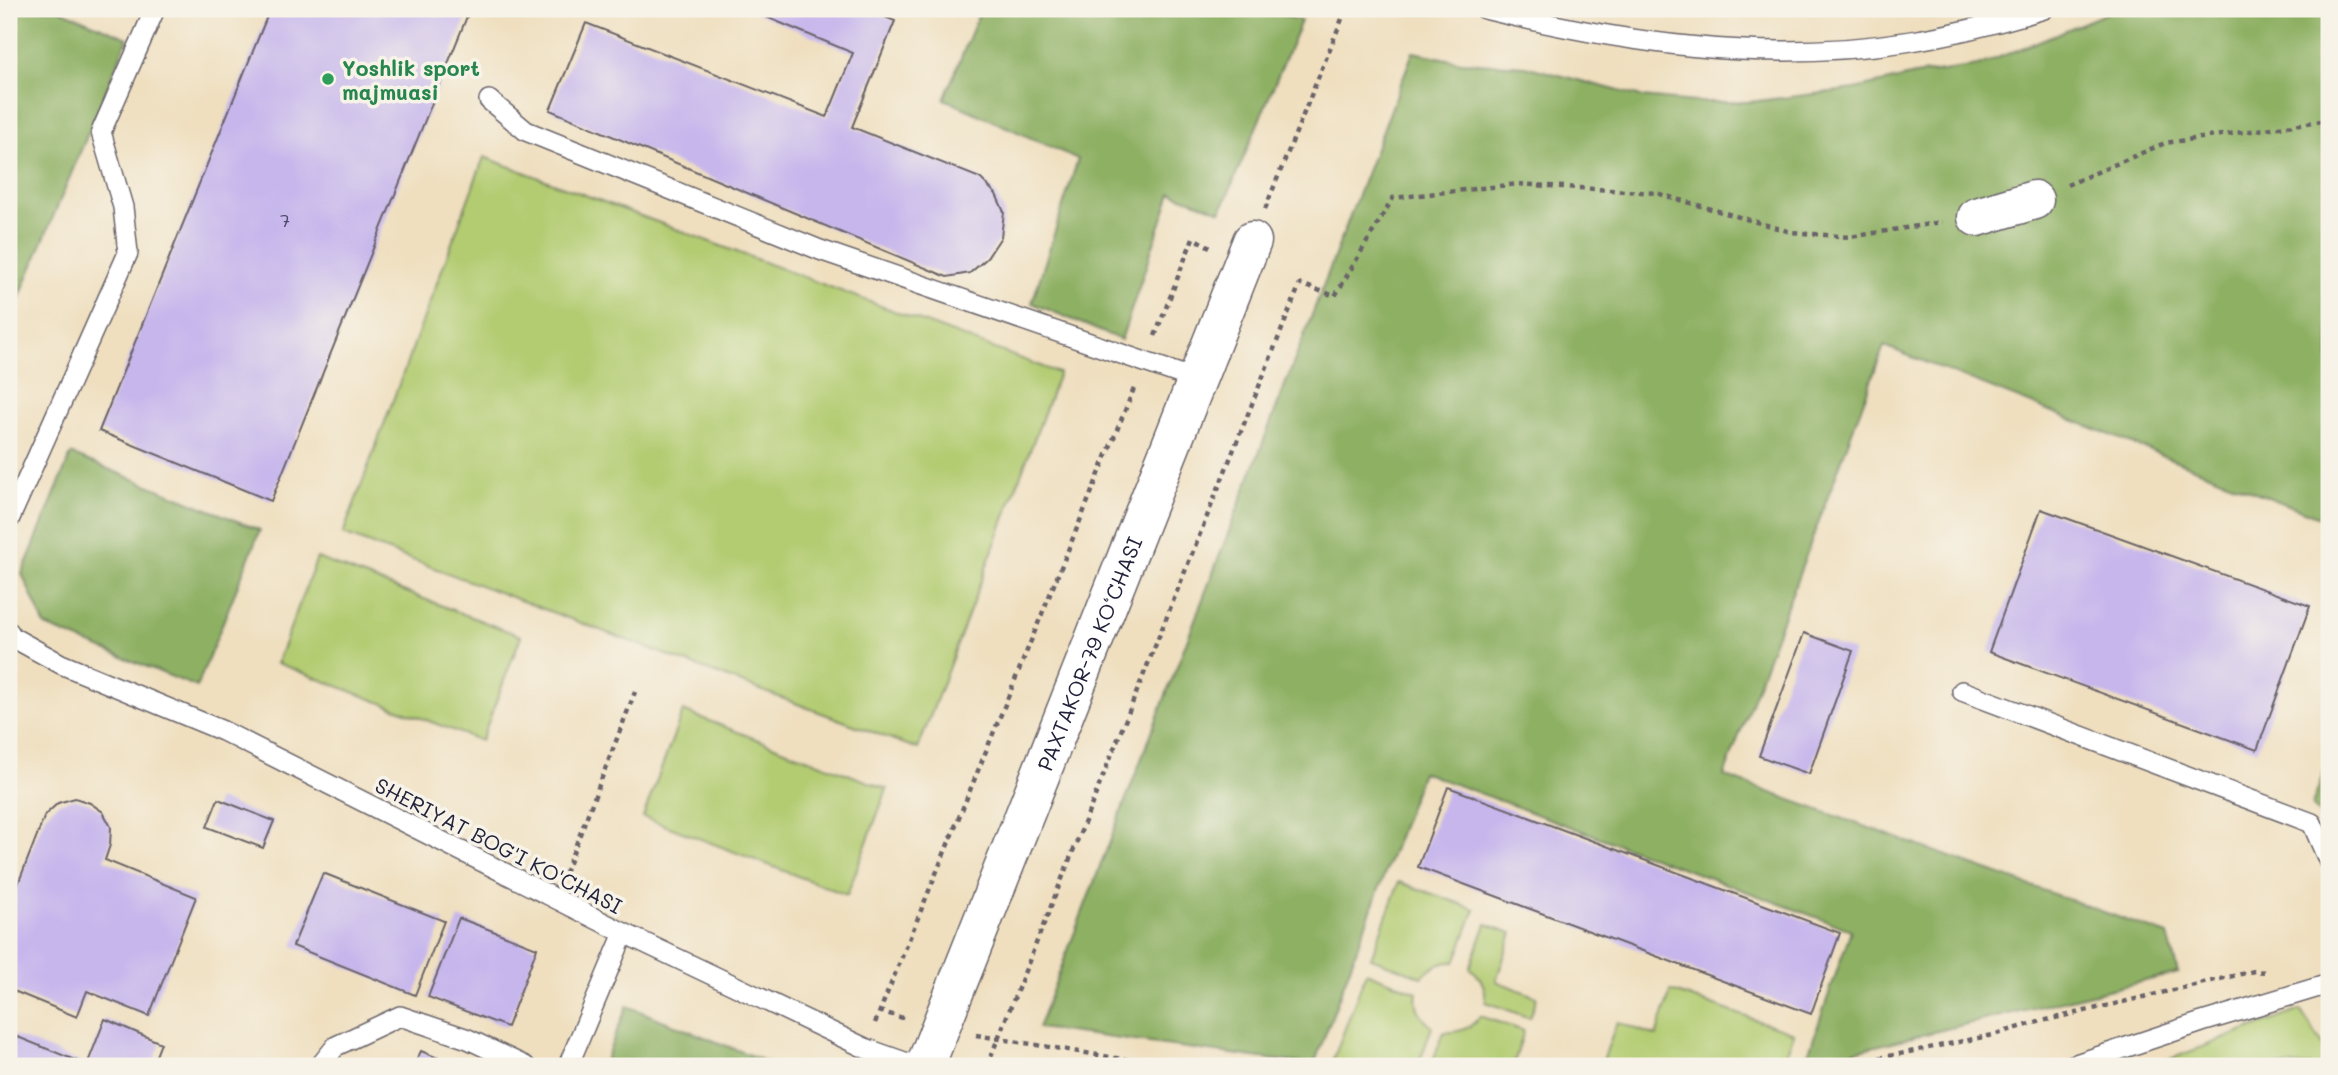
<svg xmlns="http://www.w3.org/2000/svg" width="2338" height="1075" font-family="Mali,sans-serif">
<rect width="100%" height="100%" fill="#f7f3e8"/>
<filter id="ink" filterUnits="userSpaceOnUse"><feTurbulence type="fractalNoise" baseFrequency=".0143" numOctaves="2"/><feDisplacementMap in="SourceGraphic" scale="14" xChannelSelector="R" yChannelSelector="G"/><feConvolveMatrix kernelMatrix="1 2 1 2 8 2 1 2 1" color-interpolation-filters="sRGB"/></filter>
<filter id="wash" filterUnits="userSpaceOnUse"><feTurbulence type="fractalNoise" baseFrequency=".00686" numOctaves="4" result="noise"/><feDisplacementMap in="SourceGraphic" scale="28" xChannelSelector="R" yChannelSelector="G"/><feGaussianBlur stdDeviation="1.57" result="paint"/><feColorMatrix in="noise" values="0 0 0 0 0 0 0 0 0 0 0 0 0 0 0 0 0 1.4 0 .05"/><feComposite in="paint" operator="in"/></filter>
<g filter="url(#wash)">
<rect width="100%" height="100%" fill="#efdfbf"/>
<path fill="#b3cc72" stroke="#6a7756" stroke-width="2" d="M484 157 1059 373 918 749 343 534Z
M317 558 521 636 481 741 277 663Z
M683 711 887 789 847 895 643 817Z
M1399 882 1475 909 1455 962C1441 961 1431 967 1422 977L1371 958Z
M1486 924 1512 933 1496 981 1537 997 1530 1018 1486 1002C1486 988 1482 977 1470 968Z
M1366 972 1417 992C1414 1007 1421 1018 1432 1027L1418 1066H1331Z
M1671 991 1794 1033 1782 1066H1601L1617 1022 1656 1036Z
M2300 1010 2329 1054V1066H2152Z
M1480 1016 1524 1031 1513 1066H1431L1444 1032C1459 1033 1471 1029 1480 1016Z"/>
<path fill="#8eb064" stroke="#586950" stroke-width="2" d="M9 9H58L128 38 9 322Z
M981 9H1267L1301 21 1221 211 1171 193 1121 340 1032 303 1078 159 944 99Z
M2117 9H2329V521L1884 346 1724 776 2168 935 2178 973 1805 1063 1851 930 1422 772 1314 1065 1038 1028 1413 52 1461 62 1525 66 1642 97 1695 102H1749L1855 89 1915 75 1978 66Z
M71 454 260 530 197 687 45 626 22 574Z
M2329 758V827L2312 805Z
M627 1006 777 1066H603Z"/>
<g id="blocks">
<path fill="#c6b6ec" d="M270 9H470L271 501 99 431Z
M747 9H865L895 21 852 127 980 178 996 194 1004 212 1001 237 987 258 970 273 947 277 550 110 586 23 827 117 853 53Z
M2041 509 2310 606 2257 750 1989 652Z
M1804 633 1853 651 1809 774 1759 756Z
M1448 787 1840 933 1811 1014 1418 867Z
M75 798 90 803 103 812 111 827 110 845 105 860 196 897 149 1016 87 991 77 1017 9 989V907L45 815 58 803Z
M218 799 274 821 263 848 207 827Z
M323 873 444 921 415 995 293 946Z
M459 918 537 948 507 1027 428 997Z
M105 1019 161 1043 152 1066H9V1045L13 1035 87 1065Z
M421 1051 457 1066H414Z"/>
</g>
</g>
<g filter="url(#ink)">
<use href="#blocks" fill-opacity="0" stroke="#6a6469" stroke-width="2"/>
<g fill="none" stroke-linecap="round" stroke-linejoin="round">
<defs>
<path id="lane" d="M1485 9C1621 43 1764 64 1905 42 1952 35 1998 23 2044 9
M489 100 526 131 820 250 1197 380
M9 520 128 253 123 207 101 132 155 9
M9 632 12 637 61 664 223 731 624 933 865 1048 916 1066
M1962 691 2312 823 2329 862
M320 1066 336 1046 400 1016 468 1039 525 1066
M568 1066 624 933
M2070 1066 2202 1022 2329 984"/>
<g id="street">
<path d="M1977 217 2034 200"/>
<path id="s1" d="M925 1066 1252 241"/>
</g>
</defs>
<use href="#lane" stroke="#6a6469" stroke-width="22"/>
<use href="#street" stroke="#6a6469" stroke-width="41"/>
<path stroke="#6a6469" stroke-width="4.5" stroke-dasharray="5 5" stroke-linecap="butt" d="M2067 185 2165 143 2329 120
M1265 209 1346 9
M1155 336 1193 238 1210 247
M565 873 635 692
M879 1011 903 1018
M875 1023 1135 386
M976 1035 1165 1066
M987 1066 1300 284 1335 296 1393 198 1518 184 1656 193 1791 232 1850 237 1942 222
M1840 1066 1993 1035 2034 1023 2254 971 2266 972"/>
<use href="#lane" stroke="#fff" stroke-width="19"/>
<use href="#street" stroke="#fff" stroke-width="38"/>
</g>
</g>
<circle fill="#2e9e5b" stroke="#f7f3e8" stroke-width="2.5" cx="328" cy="79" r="7"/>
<g text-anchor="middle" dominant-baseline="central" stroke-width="7" stroke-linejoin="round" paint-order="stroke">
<g font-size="18" fill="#4b4767">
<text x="285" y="220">7</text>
</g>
<g font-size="21" font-weight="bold" fill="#27864d" stroke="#f7f3e8" text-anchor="start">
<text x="342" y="67">Yoshlik sport<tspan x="342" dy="24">majmuasi</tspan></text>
</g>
<g font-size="21" fill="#22223b" stroke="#f7f3e8">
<text stroke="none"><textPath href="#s1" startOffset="444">PAXTAKOR-79 KO‘CHASI</textPath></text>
<text transform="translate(499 845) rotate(27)">SHERIYAT BOG'I KO'CHASI</text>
</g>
</g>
<rect width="2338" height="1075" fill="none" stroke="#f7f3e8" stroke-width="35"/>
</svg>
